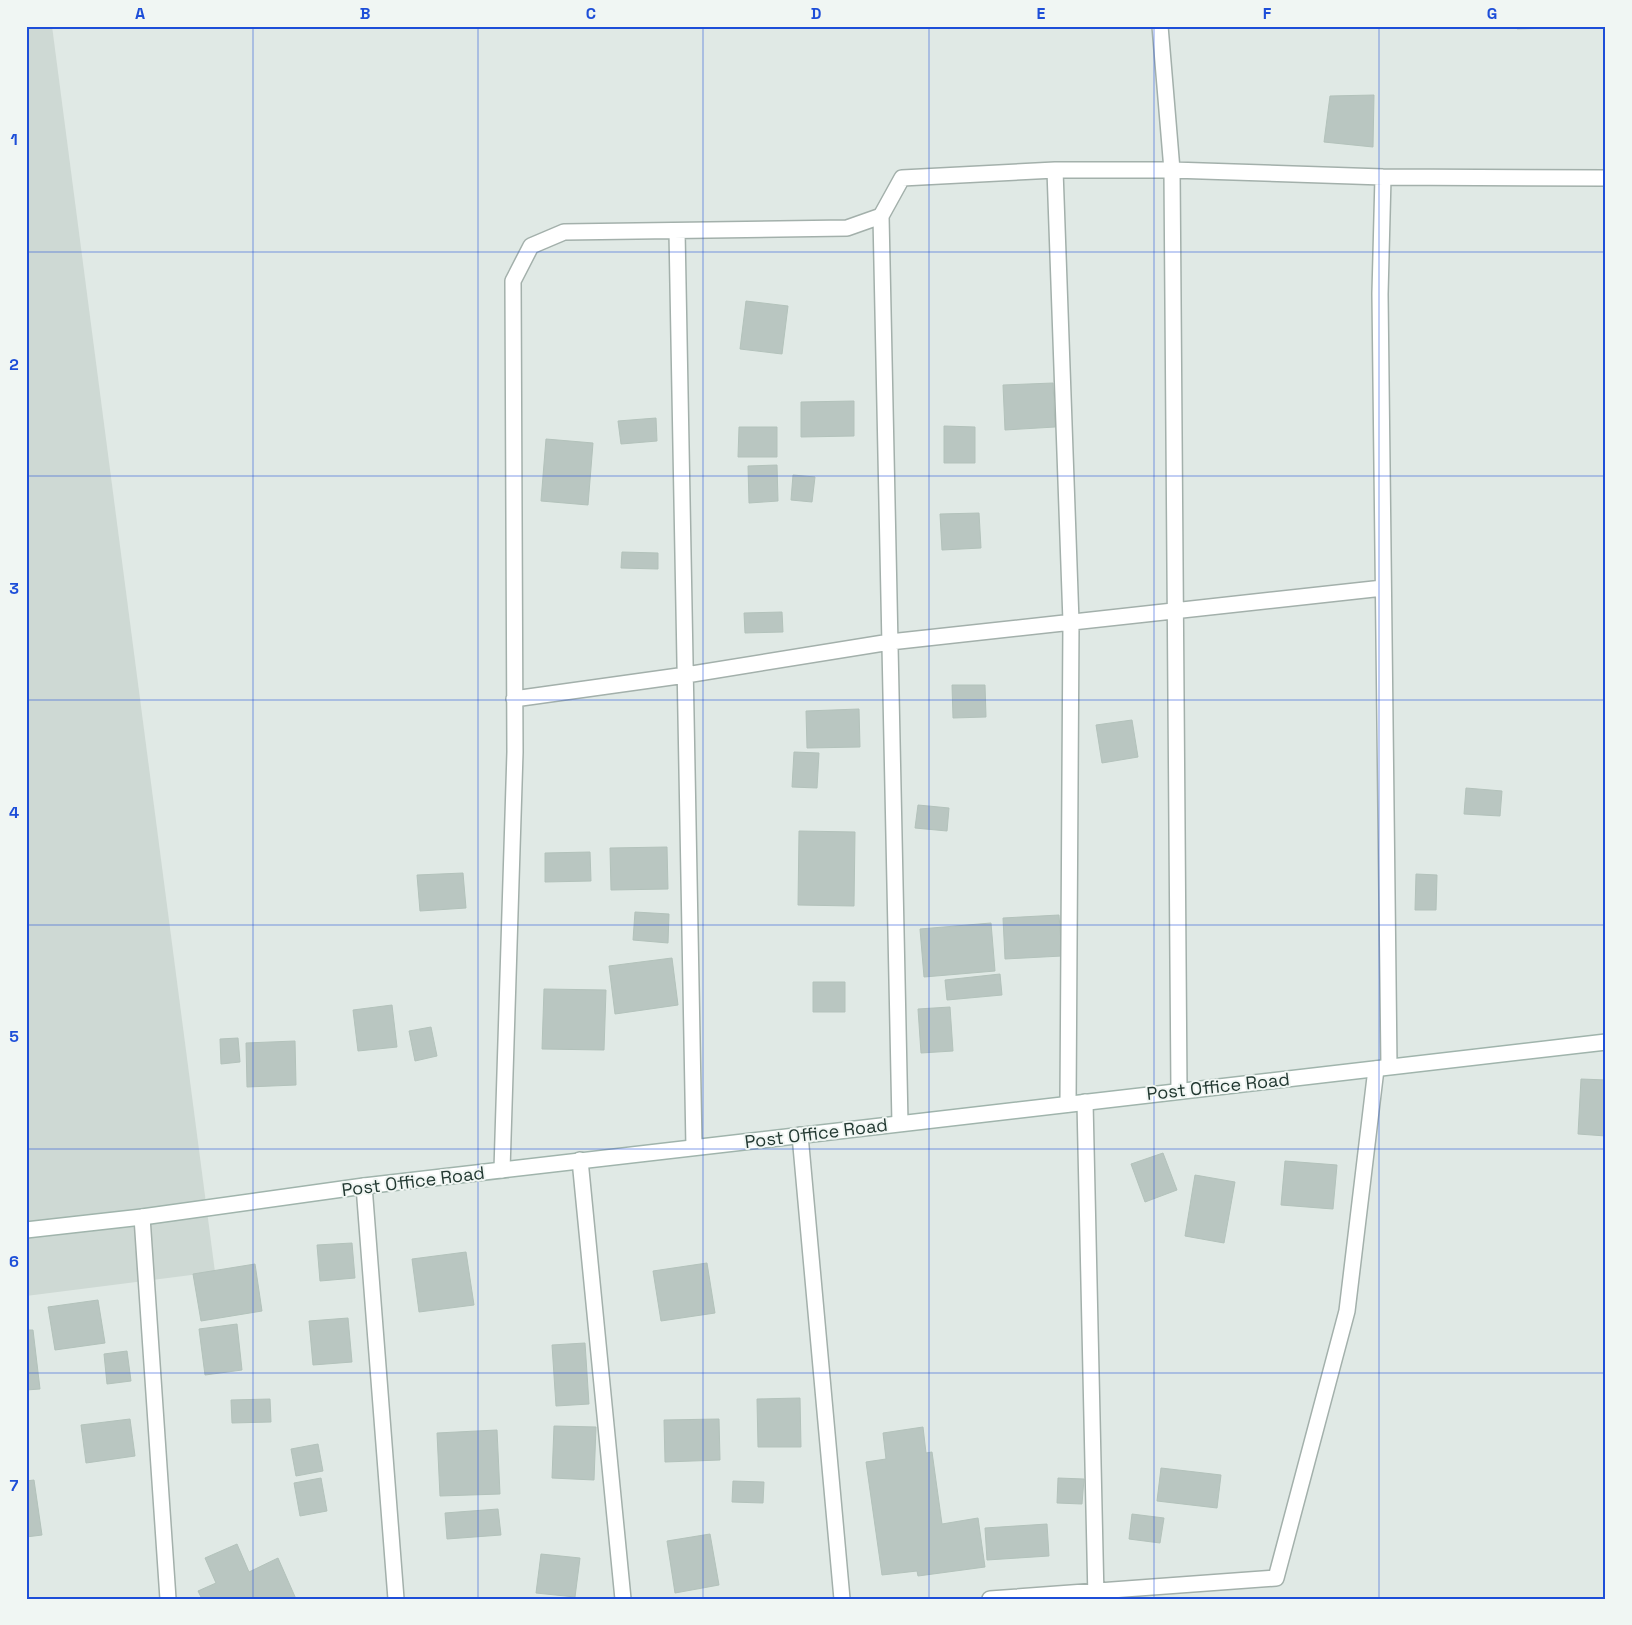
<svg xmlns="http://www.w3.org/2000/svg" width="1632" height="1625" font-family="'Space Grotesk',sans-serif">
<rect width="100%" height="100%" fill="#e0e9e5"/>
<path fill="#ced9d4" d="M26 26H52L215 1272 26 1296Z"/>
<path fill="#b9c6c1" stroke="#b3c2bb" d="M1517 26H1553V28L1517 29Z
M1374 95 1373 147 1324 142 1330 96Z
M746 301 788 306 782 354 740 349Z
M1053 383 1055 427 1005 430 1003 385Z
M854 401V436L801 437V402Z
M656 418 657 441 621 444 618 421Z
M944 426 975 427V463H944Z
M739 427H777V457H738Z
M546 439 593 443 588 505 541 501Z
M777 465 778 501 749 503 748 466Z
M793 475 815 477 812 502 791 500Z
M979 513 981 548 942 550 940 514Z
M622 552 658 553V569L621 568Z
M782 612 783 632 745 633 744 613Z
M952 685H985L986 717 953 718Z
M859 709 860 747 807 748 806 711Z
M1132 720 1138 757 1102 763 1096 725Z
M794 752 819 753 817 788 792 787Z
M1466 788 1502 791 1500 816 1464 814Z
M918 805 949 808 947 831 915 828Z
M799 831 855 832 854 906 798 905Z
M667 847 668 889 611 890 610 848Z
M590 852 591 881 545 882V853Z
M463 873 466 908 420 911 417 875Z
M1416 874 1437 875 1436 910H1415Z
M635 912 669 914 668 943 633 940Z
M1059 915 1062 956 1005 959 1003 918Z
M991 923 995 971 924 977 920 929Z
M672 958 678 1005 615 1014 609 966Z
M1000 974 1002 995 947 1000 945 980Z
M813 982H845V1012H813Z
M544 989 606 990 604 1050 542 1049Z
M392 1005 397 1047 358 1051 353 1010Z
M950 1007 953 1051 921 1053 918 1009Z
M431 1027 437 1056 415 1061 409 1031Z
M238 1038 240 1062 221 1064 220 1039Z
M295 1041 296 1085 247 1087 246 1043Z
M1581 1079 1606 1080V1136L1578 1134Z
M1163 1153 1177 1190 1145 1202 1131 1164Z
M1285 1161 1337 1165 1333 1209 1281 1205Z
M1195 1175 1235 1182 1224 1243 1185 1236Z
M352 1243 355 1278 320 1281 317 1245Z
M466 1252 474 1305 419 1312 412 1259Z
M707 1263 715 1313 661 1321 653 1271Z
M255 1264 262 1311 201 1321 193 1274Z
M98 1300 105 1343 55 1350 48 1307Z
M348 1318 352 1362 313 1365 309 1321Z
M237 1324 242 1370 205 1375 199 1329Z
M26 1330H33L40 1389 26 1390Z
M585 1343 589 1404 556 1406 552 1345Z
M127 1351 131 1381 107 1384 104 1354Z
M800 1398 801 1447H758L757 1399Z
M270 1399 271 1422 232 1423 231 1400Z
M130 1419 135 1456 86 1463 81 1425Z
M719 1419 720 1460 665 1462 664 1420Z
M554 1426 596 1427 594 1480 552 1478Z
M923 1427 926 1453 932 1452 942 1524 978 1518 985 1567 918 1576 917 1571 882 1575 866 1462 886 1459 883 1433Z
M497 1430 500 1494 440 1496 437 1433Z
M318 1444 323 1471 296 1476 291 1449Z
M1161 1468 1221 1475 1217 1508 1157 1501Z
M321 1478 327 1511 300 1516 294 1483Z
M1058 1478 1084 1479 1082 1504 1057 1503Z
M34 1480 42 1535 26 1537V1481Z
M733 1481 764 1482 763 1503 732 1502Z
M498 1509 501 1535 447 1539 445 1513Z
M1132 1514 1164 1518 1160 1543 1129 1539Z
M1047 1524 1049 1556 987 1560 985 1528Z
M710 1534 719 1585 675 1593 667 1541Z
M237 1544 249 1572 278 1558 296 1599H202L198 1591 216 1583 205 1558Z
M541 1554 580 1558 575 1597 536 1593Z"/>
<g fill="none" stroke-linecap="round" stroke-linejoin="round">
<defs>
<path id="street" d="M1160 26 1172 170 1383 177 1606 178
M1055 170 1071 622 1068 1104
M1383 177 1380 294 1389 1066
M881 216 900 1123
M677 231 694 1147
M514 699 686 675 890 642 1383 588
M1085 1102 1096 1599
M800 1135 842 1599
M580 1160 623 1599
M502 1170 515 752 513 281 531 246 564 232 847 228 881 216 902 178 1055 170H1172L1179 1091
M364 1186 396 1599
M142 1217 168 1599
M990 1599 1276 1578 1347 1311 1376 1069"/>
<path id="secondary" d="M26 1230 142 1217 364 1186 1606 1042"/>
</defs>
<use href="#street" stroke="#a3b0ab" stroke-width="18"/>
<use href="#secondary" stroke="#a0b4ac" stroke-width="18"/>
<use href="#street" stroke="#fff" stroke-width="15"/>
<use href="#secondary" stroke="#fff" stroke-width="15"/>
</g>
<path fill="none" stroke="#1d4ed8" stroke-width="1" stroke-opacity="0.55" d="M253 26V1599M478 26V1599M703 26V1599M929 26V1599M1154 26V1599M1379 26V1599M26 252H1606M26 476H1606M26 700H1606M26 925H1606M26 1149H1606M26 1373H1606"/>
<g text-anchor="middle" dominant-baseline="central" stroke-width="4" stroke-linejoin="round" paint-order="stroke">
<g font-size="18" fill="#223831" stroke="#f0f6f3">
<text transform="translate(1218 1086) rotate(-6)">Post Office Road</text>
<text transform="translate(816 1133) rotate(-7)">Post Office Road</text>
<text transform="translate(413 1181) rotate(-7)">Post Office Road</text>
</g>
</g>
<rect width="1632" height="1625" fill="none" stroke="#f0f6f3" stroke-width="55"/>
<rect x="28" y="28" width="1576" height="1570" fill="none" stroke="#1d4ed8" stroke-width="2"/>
<g font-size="16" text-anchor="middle" font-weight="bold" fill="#1d4ed8">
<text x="140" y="19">A</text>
<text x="365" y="19">B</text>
<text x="591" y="19">C</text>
<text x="816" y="19">D</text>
<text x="1041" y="19">E</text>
<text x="1267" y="19">F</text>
<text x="1492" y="19">G</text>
<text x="14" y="145">1</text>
<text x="14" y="370">2</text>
<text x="14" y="594">3</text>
<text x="14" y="818">4</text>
<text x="14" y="1042">5</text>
<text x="14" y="1267">6</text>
<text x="14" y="1491">7</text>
</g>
</svg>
